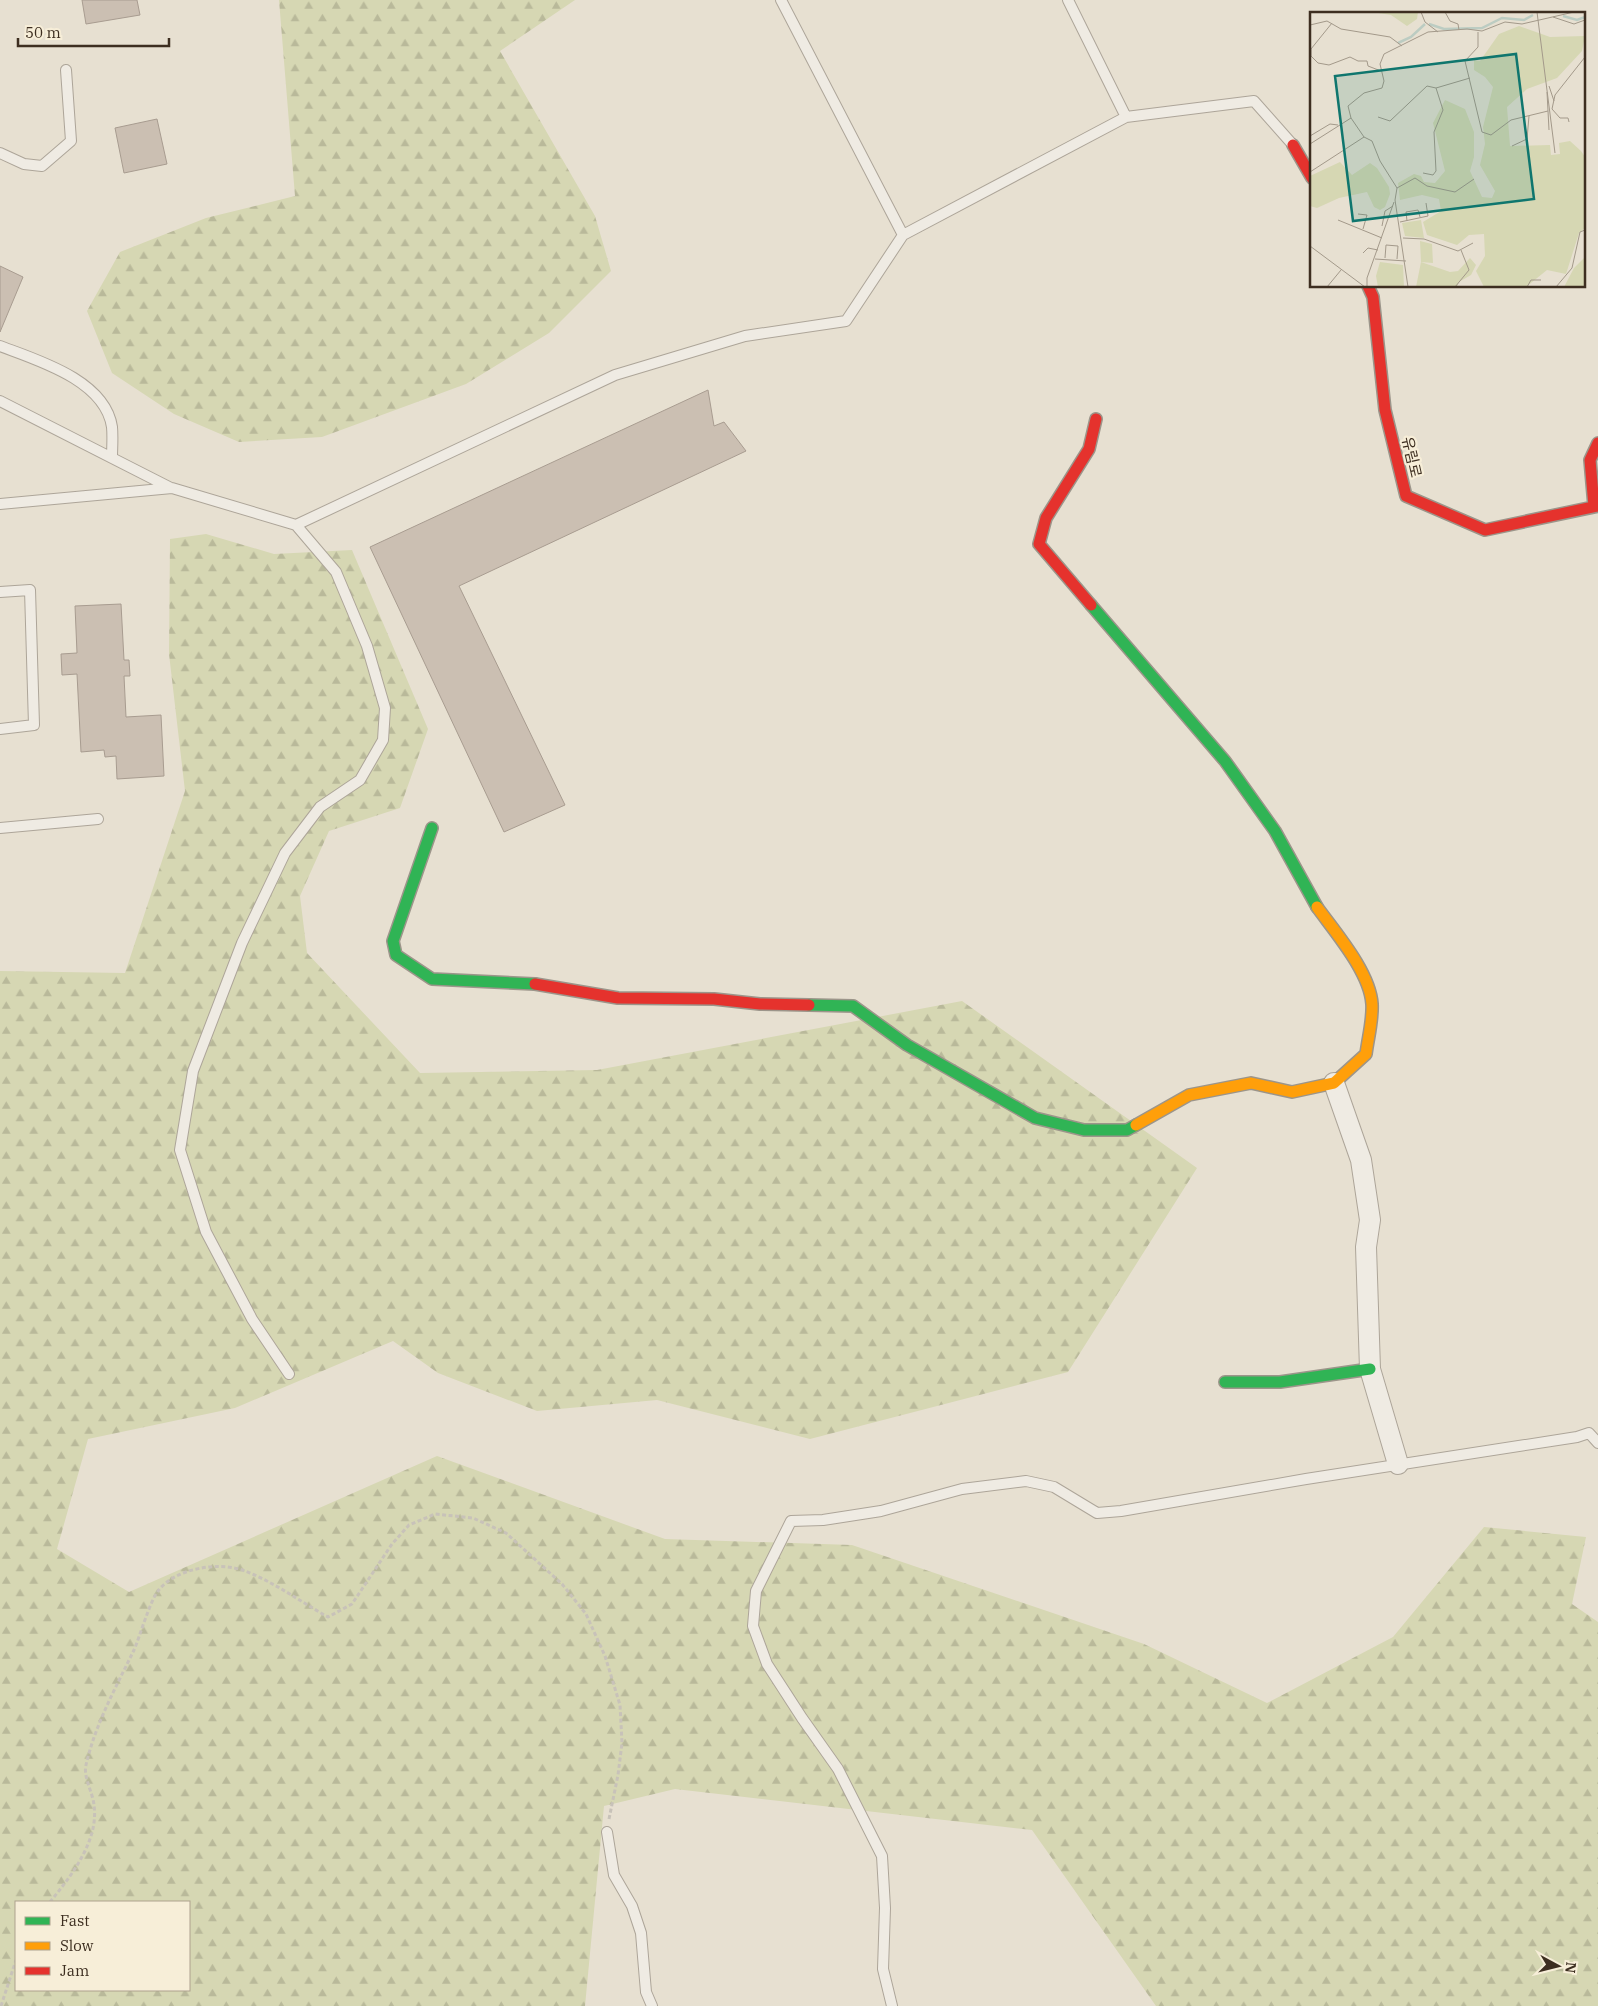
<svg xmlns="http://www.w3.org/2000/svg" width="1598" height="2006" font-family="'IBM Plex Serif','Noto Sans KR',serif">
<defs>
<pattern id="forest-firs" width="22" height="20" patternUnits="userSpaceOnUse" patternTransform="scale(1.25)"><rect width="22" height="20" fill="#d6d7b3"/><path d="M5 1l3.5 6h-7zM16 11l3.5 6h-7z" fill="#b9b99a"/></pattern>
</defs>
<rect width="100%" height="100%" fill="#e7e0d1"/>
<path fill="url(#forest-firs)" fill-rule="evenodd" d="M279 0H575L500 51 595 216 611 271 549 333 466 384 322 437 239 442 174 414 112 373 87 311 120 252 206 218 295 196Z
M206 534 274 554 352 550 428 729 400 808 329 831 300 896 307 953 420 1073 597 1070 962 1001 1197 1168 1068 1372 810 1439 657 1400 537 1411 438 1373 393 1341 235 1408 88 1439 57 1549 129 1592 437 1456 665 1539 852 1545 1144 1644 1267 1703 1393 1637 1484 1527 1586 1537 1572 1604 1598 1622V2006H1156L1032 1830 675 1789 604 1806 585 2006H0V971L125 973 185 791 169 654 170 539ZM16 1902H189V1990H16Z"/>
<path fill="#cbbfb2" stroke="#a89c90" d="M82 0H137L140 15 86 24Z
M157 119 167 164 124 173 115 128Z
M0 266 23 277 0 332Z
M708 390 714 426 724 422 746 451 459 586 565 805 504 832 370 547Z
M121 604 124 660H129L130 676H124L126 717 161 715 164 776 117 779 116 756 105 757 104 750 81 752 77 674 62 675 61 654 77 653 75 606Z"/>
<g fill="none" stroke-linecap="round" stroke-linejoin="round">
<defs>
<path id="lane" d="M781 0 903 235
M1068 0 1126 117
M0 153 24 164 42 166 71 141 66 70
M0 346C37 360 105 380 112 427 113 437 112 448 112 458
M0 401 171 488
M0 504 172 488 296 525 336 572 367 646 385 708 383 740 360 780 320 807 285 853 242 943 193 1071 180 1150 206 1232 252 1319 289 1374
M296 525 615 375 745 336 846 321 903 235 1126 117 1254 101 1293 145
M0 592 30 590 34 725 0 729
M0 828 98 819
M607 1832 614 1875 632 1906 641 1933 646 1992 652 2006
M892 2006 883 1969 885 1908 882 1856 838 1769 802 1718 767 1664 753 1626 756 1591 791 1521 823 1520 881 1511 962 1489 1026 1481 1054 1487 1097 1513 1121 1511 1306 1479 1577 1437 1589 1433 1598 1443"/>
<path id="street" d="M1334 1083 1361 1160 1370 1220 1366 1247 1370 1369 1398 1464"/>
<path id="fast" d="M1091 605 1225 761 1275 831 1317 907
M432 828 393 941 396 955 432 979 535 984
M809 1005 853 1006 907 1045 1035 1118 1084 1130H1127L1136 1125
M1225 1382H1280L1370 1369"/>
<path id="slow" d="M1136 1125 1189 1095 1251 1083 1292 1092 1334 1083 1366 1054C1368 1038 1373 1020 1372 1004 1370 972 1335 932 1317 907"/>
<path id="jam" d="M1293 145 1312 178
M1368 286 1373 297 1385 410 1406 496 1485 530 1598 506
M1594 506 1590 460 1598 443
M1091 605 1039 544 1046 518 1089 449 1096 419
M535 984 618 998 714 999 760 1004 809 1005"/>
</defs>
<use href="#lane" stroke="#ada599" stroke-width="12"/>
<use href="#street" stroke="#ada599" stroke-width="22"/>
<use href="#fast" stroke="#9c958a" stroke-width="14"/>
<use href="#slow" stroke="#9c958a" stroke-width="14"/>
<use href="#jam" stroke="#9c958a" stroke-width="14"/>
<path stroke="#c8c2b9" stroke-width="3" stroke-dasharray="4 2.5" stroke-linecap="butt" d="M50 1902C71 1876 99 1841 94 1805 93 1793 83 1777 86 1765 95 1725 116 1687 134 1650 140 1636 150 1601 158 1591 175 1568 219 1561 245 1571 274 1582 301 1602 328 1617L352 1604 392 1544 409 1525 435 1514 473 1518 506 1533 562 1584 586 1614 605 1656 620 1705 622 1743 618 1775 609 1819
M1 2006 16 1960"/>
<use href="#lane" stroke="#efebe3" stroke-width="10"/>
<use href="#street" stroke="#efebe3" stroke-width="20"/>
<use href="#fast" stroke="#30b455" stroke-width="11"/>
<use href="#slow" stroke="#ff9f0a" stroke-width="11"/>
<use href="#jam" stroke="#e5322d" stroke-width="11"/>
</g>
<g text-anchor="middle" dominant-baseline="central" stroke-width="4.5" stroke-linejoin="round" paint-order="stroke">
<g font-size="15" fill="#3d2e20" stroke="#f7eed8">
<text transform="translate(1412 457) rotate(77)">유림로</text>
</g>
</g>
<g transform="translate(1310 12)">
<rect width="275" height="275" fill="#e7e0d1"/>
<path d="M111 208 114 226 95 224 92 211ZM110 229 122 232 123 251 111 250ZM70 250 93 253 94 275H68L66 264Z" fill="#d6d7b3"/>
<path d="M62 0H108L107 7 97 14 81 3ZM209 14 240 25 275 24 272 39 247 66 217 77 197 95 200 134 240 133 241 143 250 142 249 131 260 129 271 139 275 145V216L269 221 256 262 237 258 216 275H174L166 259 175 244 174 222 159 223 147 233 117 223 113 210 131 199 129 187 112 183 90 188 88 171 104 162 111 164 114 170 125 171 135 159 123 111 135 88 155 97 164 120V145L160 159 172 185 182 186 185 179 170 153 175 132 173 115 183 75 175 65 164 58V48L170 49 189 22ZM30 150 42 163 60 151 67 156 79 175 80 182 75 195 70 198 64 195 57 180 29 186 7 196 0 194V164ZM275 245V275H254L264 256ZM160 246 166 253 161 263 149 270 147 275H106L111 250 140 260 148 259Z" fill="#d6d7b3"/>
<path fill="none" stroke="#bcccc2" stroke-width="2.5" d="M253 4 267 8 275 5M119 12 134 17 172 16 192 6 214 8 223 3M88 31 101 25 115 12"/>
<path fill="none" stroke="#a3998a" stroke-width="1" d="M111 0 115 10 128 20M135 0 140 9 148 12 149 18M227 0 245 141M243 5 264 12 275 8M22 11 1 37V44L8 51 19 53 40 45 48 49H57L58 54 71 59M0 13 17 9 31 17 80 25 92 34M168 20V35L155 49 172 120 181 123 201 108 238 99M239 74 244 89M237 80 239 118M68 105 80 109 117 74 126 76 160 66M259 110 258 106H250L242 97 245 83 275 45M0 124 20 112 28 113M0 132 41 106M202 134 217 127 219 104M0 160 54 125M113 161 123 163 126 159 124 120 133 98 126 76M87 176 70 149 62 129 54 125 41 106 38 94 54 81 72 76 74 69 70 52 74 42 118 20 157 17 172 19 195 10 212 12 264 0M48 202 57 203 53 217M28 208 72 226M97 209 96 200 108 198 110 205M90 210 118 204 116 191M72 214 75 199 83 194M93 226 114 227 148 239 163 231M0 234 55 275M53 241 58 236 68 238M75 246 76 233 88 234 87 247M65 247 96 249M17 275 31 258M57 275V266L84 190M98 275 85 188 87 176 105 166 117 174 145 180 164 167M145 275 159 258 151 238M217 275 221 268H231M246 275 262 256 270 220 275 218"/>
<path fill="#0f766e" fill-opacity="0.15" stroke="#0f766e" stroke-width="2.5" d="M206 42 224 187 43 209 25 64Z"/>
<rect width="275" height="275" fill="none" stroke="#3d2e20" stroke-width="2.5"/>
</g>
<rect x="15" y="1901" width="175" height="90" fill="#f7eed8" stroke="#ada18e"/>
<rect x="25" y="1917" width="25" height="8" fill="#30b455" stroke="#ada18e"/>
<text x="60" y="1926" font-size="15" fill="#3d2e20">Fast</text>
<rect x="25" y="1942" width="25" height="8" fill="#ff9f0a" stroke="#ada18e"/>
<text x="60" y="1951" font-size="15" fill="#3d2e20">Slow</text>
<rect x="25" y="1967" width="25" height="8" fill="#e5322d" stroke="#ada18e"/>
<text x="60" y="1976" font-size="15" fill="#3d2e20">Jam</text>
<g transform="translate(1558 1966) rotate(97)" stroke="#f7eed8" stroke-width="4" paint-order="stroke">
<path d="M0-4L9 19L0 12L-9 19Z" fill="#3d2e20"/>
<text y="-8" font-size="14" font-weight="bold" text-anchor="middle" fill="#3d2e20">N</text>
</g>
<path d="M18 38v8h151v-8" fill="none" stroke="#3d2e20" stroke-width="2.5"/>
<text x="25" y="38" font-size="15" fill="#3d2e20" stroke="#f7eed8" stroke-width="4" paint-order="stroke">50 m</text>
</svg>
